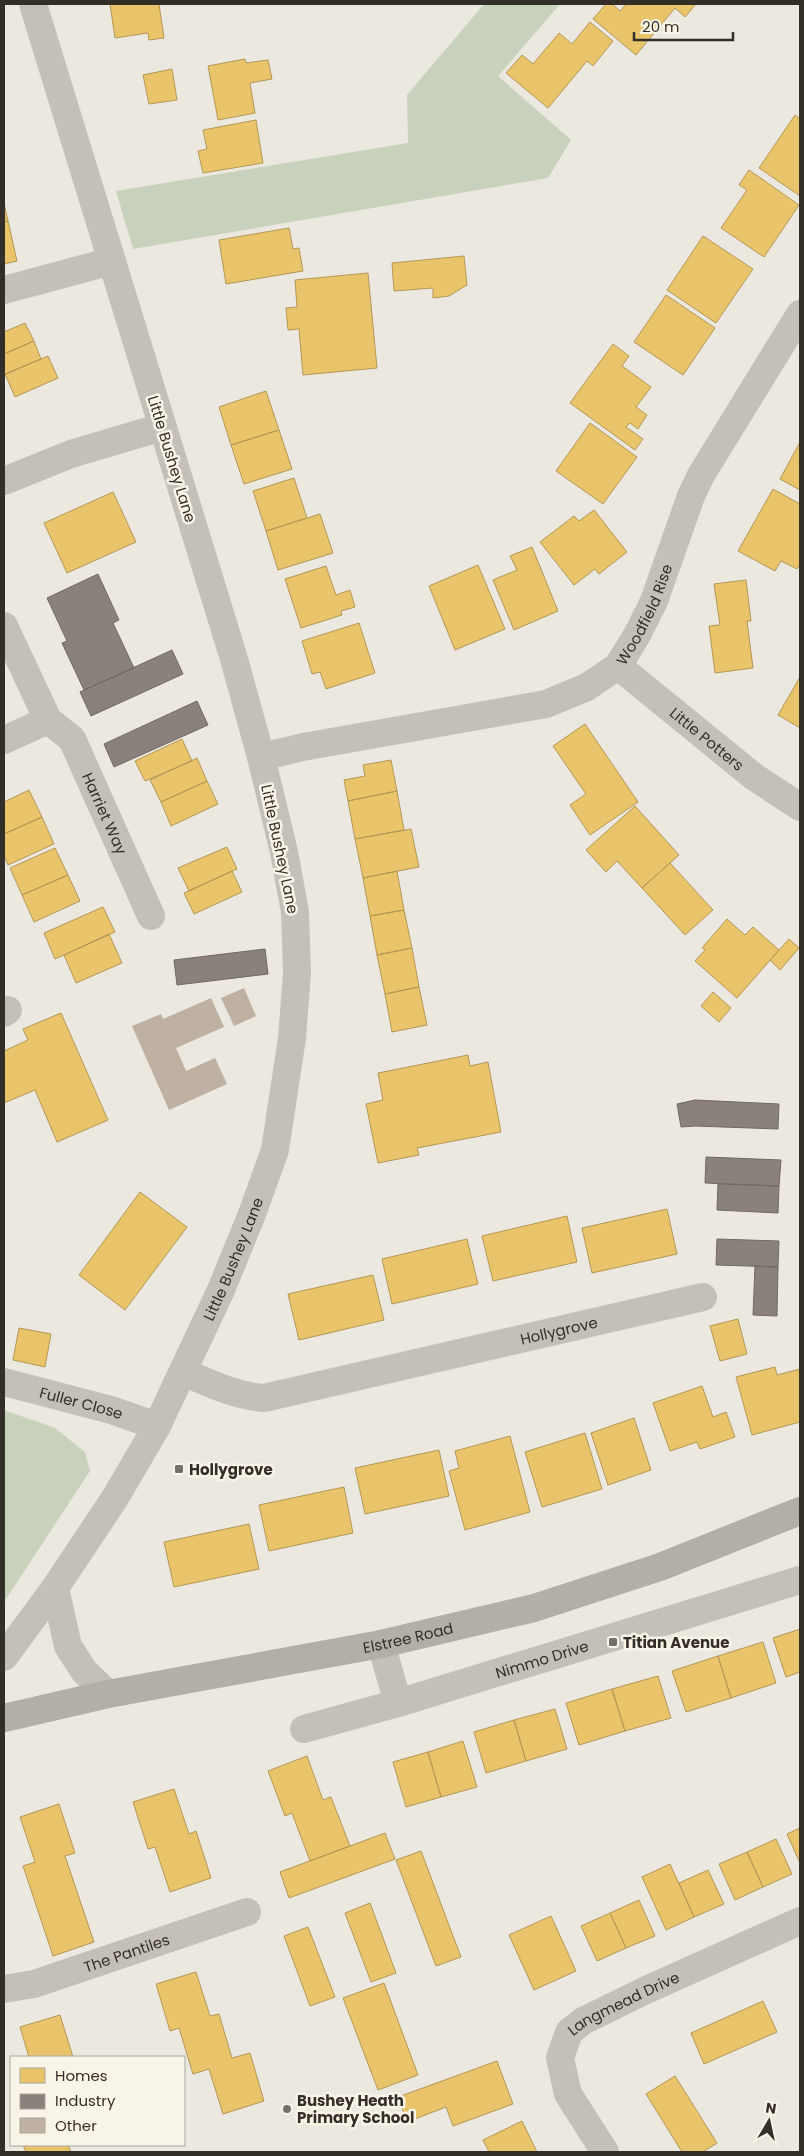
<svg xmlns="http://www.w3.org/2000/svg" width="804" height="2156" font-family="Poppins,sans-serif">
<rect width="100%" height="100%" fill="#ebe8e0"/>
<path fill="#c8d1bb" d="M484 4H560L498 76 571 140 548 178 133 249 116 191 408 143 407 95Z
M4 1410 55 1428 85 1452 90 1471 4 1602Z"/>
<path fill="#e9c46a" stroke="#b39756" d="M110 4H159L164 38 149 40 148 33 115 38Z
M606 4H612L620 11 626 4H696L685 17 675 8 636 55 593 19Z
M590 22 613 41 593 66 587 61 548 108 506 73 522 55 533 64 559 33 572 44Z
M245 59 246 63 268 60 272 79 250 83 255 113 218 120 208 66Z
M172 69 177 100 149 104 143 75Z
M795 115 800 119V196L759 168Z
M256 120 263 163 203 173 198 151 207 149 203 130Z
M749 170 799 205 764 257 721 228 747 190 739 185Z
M4 203 8 221 4 222Z
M8 221 17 261 4 264V222Z
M289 228 293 249 299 248 303 271 226 284 219 240Z
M703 236 753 269 716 323 667 290Z
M464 256 467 285 449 296 433 298V288L394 291 392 263Z
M368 273 377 368 303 375 299 329 288 330 286 308 297 307 295 280Z
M666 295 715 328 683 375 634 342Z
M25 323 34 341 4 354V332Z
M34 341 41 359 4 375V354Z
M613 344 629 356 622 366 651 387 636 407 647 415 638 429 630 423 626 427 643 439 635 450 570 403Z
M48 356 58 378 15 397 5 374Z
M266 391 279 430 231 445 219 407Z
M590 423 637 457 603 504 556 471Z
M279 430 292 469 244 484 231 445Z
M800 442V490L780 479Z
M294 478 307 518 266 531 253 491Z
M773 489 800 504V564L797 569 781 561 775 571 738 551Z
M113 492 136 542 67 573 44 523Z
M594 510 627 552 599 574 595 569 574 585 540 542 574 516 579 521Z
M320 514 333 553 278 570 266 531Z
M532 547 558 611 514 630 493 580 517 570 510 556Z
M478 565 505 629 455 650 429 586Z
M326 566 336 595 350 590 355 607 341 611 342 615 301 628 285 579Z
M746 580 751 621H747L753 668 715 673 709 626 720 625 714 584Z
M359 623 375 673 326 689 320 672 312 674 302 641Z
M800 677V728L778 715Z
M585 724 638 802 590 835 570 805 586 794 553 746Z
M182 739 192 761 145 781 135 761Z
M197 758 207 781 161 802 150 780Z
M391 760 397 791 348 801 344 780 365 776 363 765Z
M207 781 218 804 171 826 161 802Z
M29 790 42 817 4 834V802Z
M397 791 404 830 355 839 348 801Z
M635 806 679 855 642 888 617 861 606 872 586 850Z
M42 817 54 844 8 865 4 855V834Z
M411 829 419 867 363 878 355 839Z
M227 847 237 869 189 891 178 868Z
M55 848 68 875 22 895 10 868Z
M670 863 713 910 685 935 642 888Z
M232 871 242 892 194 914 184 893Z
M397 871 404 910 370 916 363 878Z
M68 875 80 901 34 922 22 895Z
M103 907 115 932 55 959 44 933Z
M404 910 412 948 377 955 370 916Z
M727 919 745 935 753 927 779 950 737 998 695 961 705 950 702 948Z
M109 934 122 963 76 983 64 955Z
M789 939 799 948 780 970 770 960Z
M412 948 419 987 385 994 377 955Z
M419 987 427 1025 392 1032 385 994Z
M713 992 731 1008 719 1022 701 1006Z
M61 1013 108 1120 57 1142 35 1090 4 1103V1051L28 1040 23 1029Z
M468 1055 470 1066 488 1062 501 1132 417 1148 419 1155 378 1163 366 1104 383 1100 378 1073Z
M140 1192 187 1227 125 1310 79 1275Z
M667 1209 677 1254 592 1273 582 1228Z
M567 1216 577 1262 493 1281 482 1236Z
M467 1239 478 1284 392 1304 382 1259Z
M373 1275 384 1320 299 1340 288 1294Z
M738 1319 747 1354 720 1361 710 1326Z
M19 1328 51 1334 45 1367 13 1360Z
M775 1367 777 1375 800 1369V1422L752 1435 736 1377Z
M702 1386 713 1417 726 1412 735 1437 700 1449 697 1442 670 1451 653 1403Z
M634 1418 651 1470 608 1485 591 1433Z
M585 1433 602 1489 542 1507 525 1452Z
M510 1436 530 1512 465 1530 449 1471 459 1468 455 1451Z
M439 1450 449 1496 365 1514 355 1468Z
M344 1487 353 1533 269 1551 259 1505Z
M249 1524 259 1569 174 1587 164 1542Z
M800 1629V1672L786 1677 773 1638Z
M763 1642 776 1683 731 1698 718 1656Z
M718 1656 731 1698 686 1712 672 1671Z
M658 1676 671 1718 625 1731 612 1689Z
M612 1689 625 1731 579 1745 566 1703Z
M555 1709 567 1749 526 1761 514 1720Z
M514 1720 526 1761 486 1773 474 1732Z
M463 1741 477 1787 441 1797 428 1752Z
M428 1752 441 1797 406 1807 393 1762Z
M307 1756 323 1800 331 1797 350 1846 310 1861 292 1813 285 1816 268 1771Z
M174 1789 189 1834 196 1831 211 1878 170 1892 155 1847 148 1849 133 1802Z
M59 1804 75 1853 65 1856 94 1942 53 1956 23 1866 35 1862 20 1817Z
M800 1828V1863L787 1834Z
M385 1833 395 1859 289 1898 280 1872Z
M776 1839 792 1874 763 1887 747 1852Z
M421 1851 461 1957 436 1966 396 1860Z
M747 1852 763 1887 735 1900 719 1864Z
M670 1864 694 1917 666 1930 642 1877Z
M708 1870 724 1904 694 1917 679 1883Z
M639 1900 655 1936 626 1948 610 1913Z
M370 1903 396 1973 371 1982 345 1913Z
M610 1913 626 1948 597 1961 581 1926Z
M551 1916 576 1971 534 1990 509 1935Z
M308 1927 335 1997 310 2006 284 1936Z
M196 1972 210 2016 219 2014 232 2058 250 2053 264 2101 223 2114 209 2069 193 2074 179 2028 170 2031 156 1984Z
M384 1983 418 2075 378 2090 343 1998Z
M763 2001 777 2032 704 2064 691 2033Z
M60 2015 73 2057H29L20 2027Z
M497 2061 513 2104 453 2126 446 2107 407 2122 398 2097Z
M675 2076 717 2143 703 2152H682L646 2094Z
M522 2121 537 2152H489L483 2140Z
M23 2145H68L71 2152H26Z"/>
<path fill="#8a817c" stroke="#706863" d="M98 574 119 620 113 623 134 668 84 690 62 643 67 641 47 598Z
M172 650 183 674 91 716 80 692Z
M197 701 208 725 114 767 104 744Z
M265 949 268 974 177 985 174 960Z
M695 1100 779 1104 778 1129 695 1126 681 1127 677 1104Z
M706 1157 781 1160 779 1186 705 1183Z
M718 1184 779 1186 778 1213 717 1210Z
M717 1239 779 1241 778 1267 716 1265Z
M755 1266 778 1267 777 1316 753 1315Z"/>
<path fill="#beb0a2" d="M244 988 256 1016 234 1026 221 998Z
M211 998 224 1027 176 1048 186 1071 215 1058 227 1084 169 1110 132 1026 161 1014 163 1019Z"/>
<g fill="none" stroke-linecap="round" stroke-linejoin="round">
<g stroke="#c4c0b9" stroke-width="28">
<path d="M4 290 112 261"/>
<path d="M4 481 71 454 162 427"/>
<path d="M4 626 48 720 4 740"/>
<path id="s1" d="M618 666 753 776 800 807"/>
<path id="s2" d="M48 720 72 739 151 916"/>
<path id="s3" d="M261 757 303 747 546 704 587 687 618 666 637 635 654 601 691 496 701 475 800 314"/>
<path d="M4 1013 8 1010"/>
<path id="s4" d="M183 1372C209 1383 235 1396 264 1398L703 1297"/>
<path id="s5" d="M4 1382 111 1410 157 1426"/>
<path d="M55 1588 68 1646 84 1671 108 1694"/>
<path d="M381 1644 398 1703"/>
<path id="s6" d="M4 1657 55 1588 115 1498 157 1426 221 1290 252 1214 275 1150 292 1038 297 973 295 912 284 852 261 757 234 659 33 4"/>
<path id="s7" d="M304 1729 398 1703 800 1580"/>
<path id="s8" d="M4 1989 34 1984 247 1912"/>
<path id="s9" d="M605 2152 568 2094 560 2058 569 2032 583 2021 644 1991 800 1921"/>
</g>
<path stroke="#b3afa8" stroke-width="28" id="s10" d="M4 1718 108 1694 381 1644 534 1608 660 1567 800 1511"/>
</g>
<g fill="#746f68" stroke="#f8f4e7" stroke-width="2">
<rect x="174" y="1464" width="10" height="10" rx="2.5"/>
<rect x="608" y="1637" width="10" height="10" rx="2.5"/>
<circle cx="287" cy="2109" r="5"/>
</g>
<g text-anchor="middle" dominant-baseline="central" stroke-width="5" stroke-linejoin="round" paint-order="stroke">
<g font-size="15" fill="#342e28" stroke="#f8f4e7">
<text transform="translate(172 459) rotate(73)">Little Bushey Lane</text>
<text stroke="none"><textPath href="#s3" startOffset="430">Woodfield Rise</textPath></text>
<text stroke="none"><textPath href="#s1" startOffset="115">Little Potters</textPath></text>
<text stroke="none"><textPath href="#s2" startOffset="112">Harriet Way</textPath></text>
<text transform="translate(280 849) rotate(78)">Little Bushey Lane</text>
<text stroke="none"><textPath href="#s6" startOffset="461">Little Bushey Lane</textPath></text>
<text stroke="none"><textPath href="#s4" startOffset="388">Hollygrove</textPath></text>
<text stroke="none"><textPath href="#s5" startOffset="80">Fuller Close</textPath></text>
<text stroke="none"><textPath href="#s10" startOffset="412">Elstree Road</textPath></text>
<text stroke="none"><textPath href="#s7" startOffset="248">Nimmo Drive</textPath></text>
<text stroke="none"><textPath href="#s8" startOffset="128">The Pantiles</textPath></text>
<text stroke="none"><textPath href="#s9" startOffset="195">Langmead Drive</textPath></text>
</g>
<g font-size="15" font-weight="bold" fill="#342e28" stroke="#f8f4e7" text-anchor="start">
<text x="189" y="1469">Hollygrove</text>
<text x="623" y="1642">Titian Avenue</text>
<text x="297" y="2100">Bushey Heath<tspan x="297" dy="17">Primary School</tspan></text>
</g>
</g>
<rect width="804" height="2156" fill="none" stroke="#342e28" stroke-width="10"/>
<rect x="10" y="2056" width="175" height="90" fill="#f8f4e7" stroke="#aaa59b"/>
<rect x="20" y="2068" width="25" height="15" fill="#e9c46a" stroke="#aaa59b"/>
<text x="55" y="2081" font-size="15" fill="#342e28">Homes</text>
<rect x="20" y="2094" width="25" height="15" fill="#8a817c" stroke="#aaa59b"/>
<text x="55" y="2106" font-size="15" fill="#342e28">Industry</text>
<rect x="20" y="2118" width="25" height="15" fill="#beb0a2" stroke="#aaa59b"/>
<text x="55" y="2131" font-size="15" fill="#342e28">Other</text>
<g transform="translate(769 2121) rotate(9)" stroke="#f8f4e7" stroke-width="4" paint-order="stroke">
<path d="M0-4L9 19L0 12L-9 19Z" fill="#342e28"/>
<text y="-8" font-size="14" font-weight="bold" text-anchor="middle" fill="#342e28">N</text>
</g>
<path d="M634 32v8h99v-8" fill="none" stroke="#342e28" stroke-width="2.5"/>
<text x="642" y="32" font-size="15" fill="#342e28" stroke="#f8f4e7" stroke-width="4" paint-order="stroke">20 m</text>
</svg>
